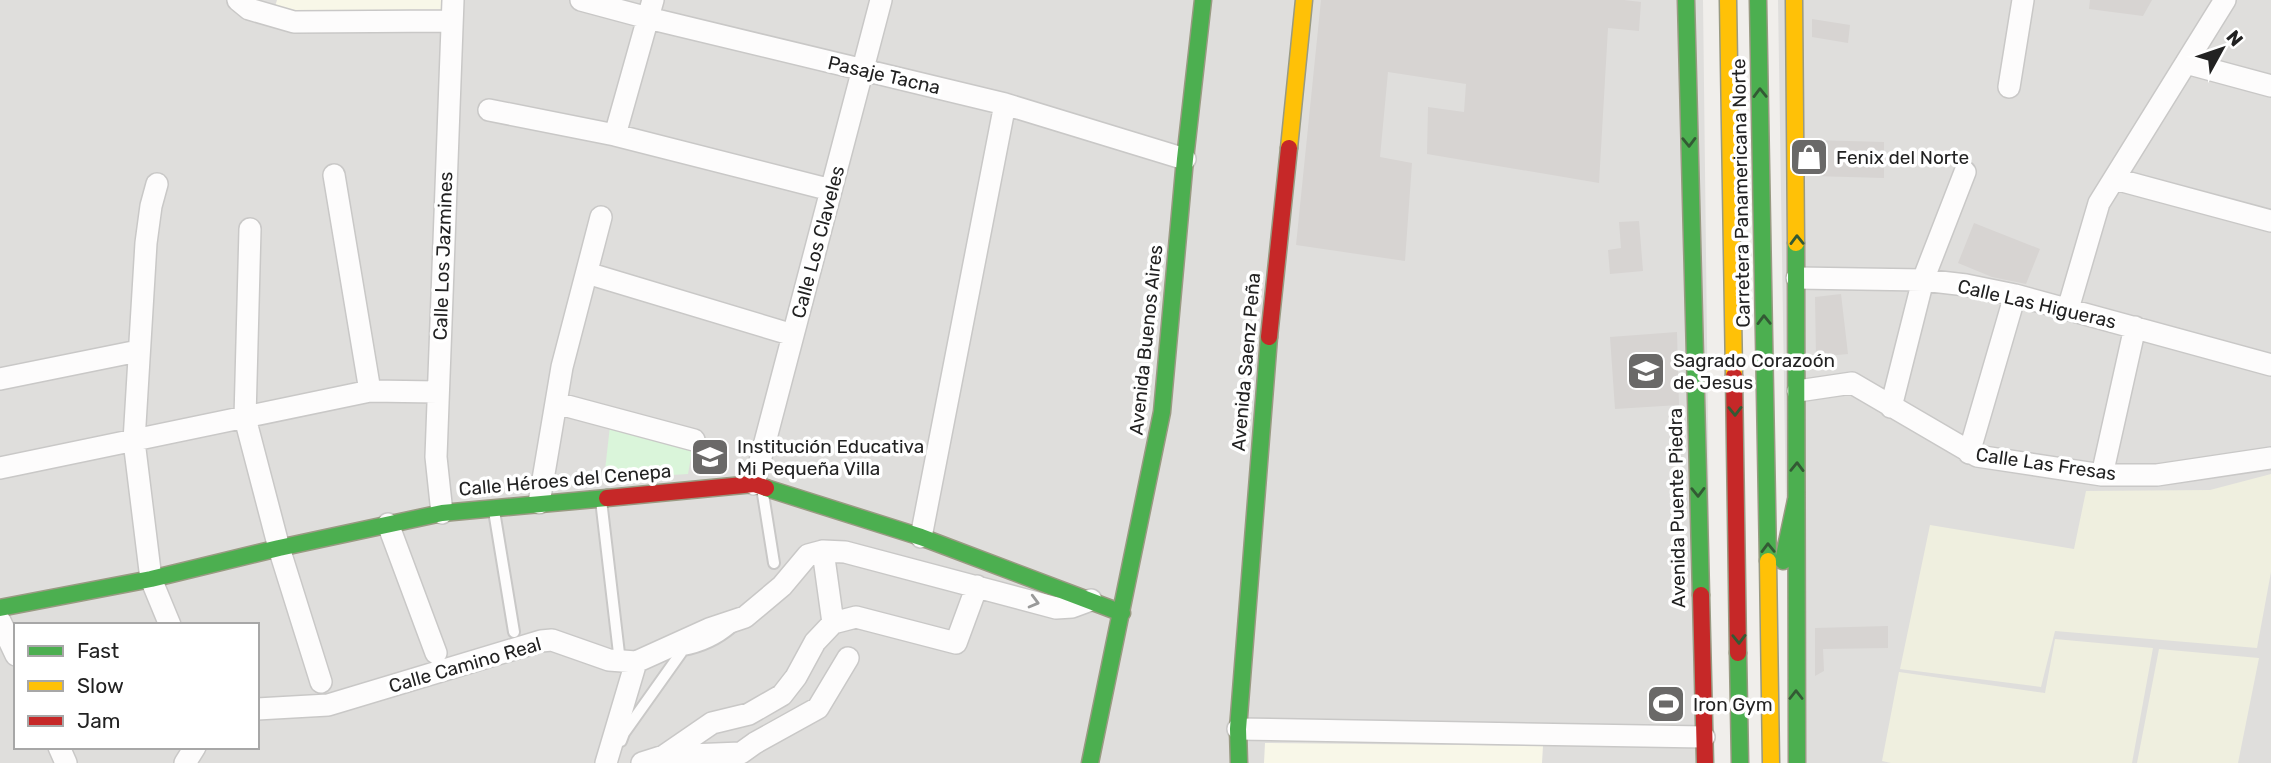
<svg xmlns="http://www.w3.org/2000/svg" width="2271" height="763" font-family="Rubik,sans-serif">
<rect width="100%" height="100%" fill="#f0eeeb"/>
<path fill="#dfdedc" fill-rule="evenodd" d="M0 0H1703L1712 763H0ZM16 625H257V747H16Z
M1778 0H2271V763H1790Z"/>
<path fill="#f8f7e8" d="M277 0H453L451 21 272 16Z
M1265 743 1543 746 1542 763H1264Z"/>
<path fill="#efefdf" d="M2271 474V572L2257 648 2055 631 2041 687 1900 669 1930 525 2074 549 2086 491 2210 490Z
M2055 639 2153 648 2132 763H1891L1882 761 1899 672 2045 693Z
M2159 649 2259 658 2238 763H2137Z"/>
<path fill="#daf5da" d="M611 417 694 440 688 474 604 479Z"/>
<path fill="#d7d4d2" d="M1321 0H1624L1641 2 1639 31 1608 28 1599 183 1427 154 1428 107 1464 112 1466 84 1388 72 1380 157 1412 163 1405 261 1296 245Z
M2090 0H2152L2143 16 2089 9Z
M1812 19 1850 25 1848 43 1812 37Z
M1813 140 1884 142V178L1813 176Z
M1639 221 1643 271 1610 274 1608 250 1621 248 1619 222Z
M1974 223 2040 249 2026 284 1992 277 1958 263Z
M1841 294 1848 354 1816 357 1815 297Z
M1677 332 1679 405 1615 409 1610 337Z
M1888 626V648L1823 649 1824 671 1815 676V628Z
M1648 689H1684V718H1647Z"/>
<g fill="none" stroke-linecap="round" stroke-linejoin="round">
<defs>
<path id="lane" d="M762 488 774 563
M601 500 620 662
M494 511 514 632
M621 741 624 733 683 650C701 647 718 639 732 627"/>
<path id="street" d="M238 0 249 9 294 22 451 21
M581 0 648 18 1005 104 1185 159
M2186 63 2271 86
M2009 87 2023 0
M489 110 615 135 831 190
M615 135 653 0
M334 175 370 391
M2115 179 2271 221
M157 184 151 206 146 243 134 441 151 579 170 625
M250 229 245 418 279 548 321 682
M587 273 793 335
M1797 278 1923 280 1966 285 2015 295 2271 365
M2068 309 2099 203 2225 0
M0 379 138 351
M1798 391 1852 383 1977 456 2102 475H2157L2271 458
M556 403 694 440
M1891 407 1923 280 1965 172
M1969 453 2015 295
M0 468 370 391 438 392
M2102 475 2135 327
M754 484 881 0
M539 503 562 367 601 217
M442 513 436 457 453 0
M388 524 436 653
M921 537 1005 104
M823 551 833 623
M0 621 16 655
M257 709 328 705 541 641 552 640 609 660 636 662 709 629 745 617 782 586 808 555 823 551 845 552 1056 608 1072 607 1091 600
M1238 729 1704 737
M59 747 66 763
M664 756 712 723 749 714 782 695 796 677 815 642 833 623 856 617 956 643 977 586
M185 763 195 747
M606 763 636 662
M642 763 664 756 741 753 755 743 818 708 848 658"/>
<path id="fast" d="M1686 0 1701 595
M1758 0 1768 561
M1796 243 1797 763
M766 488 921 537 1122 613
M1783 561 1796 500
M0 608 151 579 279 548 442 513 607 498
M1738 653 1740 763
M1090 763 1162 412 1185 159 1203 0
M1239 763 1238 729 1269 337"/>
<path id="slow" d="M1728 0 1734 376
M1794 0 1796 243
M1289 148 1304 0
M1768 561 1771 763"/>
<path id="jam" d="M1269 337 1289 148
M1734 376 1738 653
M607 498 754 484 766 488
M1701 595 1705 763"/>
</defs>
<use href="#lane" stroke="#c9c8c7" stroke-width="14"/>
<use href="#street" stroke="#c9c8c7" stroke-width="24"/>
<use href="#fast" stroke="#999a82" stroke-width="19"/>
<use href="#slow" stroke="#999a82" stroke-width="19"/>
<use href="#jam" stroke="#999a82" stroke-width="19"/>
<use href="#lane" stroke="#fdfcfc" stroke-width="10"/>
<use href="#street" stroke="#fdfcfc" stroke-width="21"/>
<use href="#fast" stroke="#4caf50" stroke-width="16"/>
<use href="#slow" stroke="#ffc107" stroke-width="16"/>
<use href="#jam" stroke="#c62828" stroke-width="16"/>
</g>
<defs><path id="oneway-chevron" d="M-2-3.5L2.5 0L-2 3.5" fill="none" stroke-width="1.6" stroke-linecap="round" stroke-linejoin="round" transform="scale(1.75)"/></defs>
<g stroke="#335a34">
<use href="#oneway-chevron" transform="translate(1760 93) rotate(-91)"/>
<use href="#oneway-chevron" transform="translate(1689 142) rotate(89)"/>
<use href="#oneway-chevron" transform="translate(1797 240) rotate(-91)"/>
<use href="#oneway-chevron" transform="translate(1764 320) rotate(-91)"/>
<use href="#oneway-chevron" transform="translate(1735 411) rotate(89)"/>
<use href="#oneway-chevron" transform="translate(1797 467) rotate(-89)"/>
<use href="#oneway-chevron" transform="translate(1698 492) rotate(89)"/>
<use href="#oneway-chevron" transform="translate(1768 548) rotate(-91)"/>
<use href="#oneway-chevron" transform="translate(1739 639) rotate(89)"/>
<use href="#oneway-chevron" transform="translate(1796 695) rotate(-90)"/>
</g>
<use stroke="#9a9a9a" href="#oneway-chevron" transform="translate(1034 602) rotate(15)"/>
<defs>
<symbol id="shop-square" viewBox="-11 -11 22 22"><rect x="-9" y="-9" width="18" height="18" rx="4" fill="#6a6968" stroke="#fff"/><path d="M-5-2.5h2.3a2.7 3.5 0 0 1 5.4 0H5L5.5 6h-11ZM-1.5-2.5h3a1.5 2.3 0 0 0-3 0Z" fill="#fff"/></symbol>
<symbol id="school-square" viewBox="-11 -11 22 22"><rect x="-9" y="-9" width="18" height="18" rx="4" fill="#6a6968" stroke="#fff"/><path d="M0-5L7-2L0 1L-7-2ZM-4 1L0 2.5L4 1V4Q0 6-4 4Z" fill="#fff"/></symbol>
<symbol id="stadium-square" viewBox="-11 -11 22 22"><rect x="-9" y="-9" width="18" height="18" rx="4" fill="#6a6968" stroke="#fff"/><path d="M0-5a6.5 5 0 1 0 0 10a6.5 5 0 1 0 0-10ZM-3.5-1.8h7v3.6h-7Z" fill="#fff"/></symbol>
</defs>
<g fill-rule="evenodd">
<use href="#shop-square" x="1787" y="135" width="44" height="44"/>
<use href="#school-square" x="1624" y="349" width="44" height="44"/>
<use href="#school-square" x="688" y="435" width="44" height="44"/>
<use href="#stadium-square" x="1644" y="682" width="44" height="44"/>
</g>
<g text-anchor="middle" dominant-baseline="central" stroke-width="7" stroke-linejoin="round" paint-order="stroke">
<g font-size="19" fill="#222" stroke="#fff">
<text transform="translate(884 75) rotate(13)">Pasaje Tacna</text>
<text transform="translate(1741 193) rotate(-91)">Carretera Panamericana Norte</text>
<text transform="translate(818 242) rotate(-75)">Calle Los Claveles</text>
<text transform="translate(443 256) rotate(-88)">Calle Los Jazmines</text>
<text transform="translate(2037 304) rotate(13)">Calle Las Higueras</text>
<text transform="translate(1146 340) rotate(-84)">Avenida Buenos Aires</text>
<text transform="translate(1246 362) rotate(-85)">Avenida Saenz Peña</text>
<text transform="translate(2046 464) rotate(8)">Calle Las Fresas</text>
<text transform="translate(565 480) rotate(-5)">Calle Héroes del Cenepa</text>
<text transform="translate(1677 508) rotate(-91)">Avenida Puente Piedra</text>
<text transform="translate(465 665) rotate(-16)">Calle Camino Real</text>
</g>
<g font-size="19" fill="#222" stroke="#fff" text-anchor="start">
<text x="1836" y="157">Fenix del Norte</text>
<text x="1673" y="360">Sagrado Corazoón<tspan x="1673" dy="22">de Jesus</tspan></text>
<text x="737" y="446">Institución Educativa<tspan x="737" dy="22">Mi Pequeña Villa</tspan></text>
<text x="1693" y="704">Iron Gym</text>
</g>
</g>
<rect x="14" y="623" width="245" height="126" fill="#ffffff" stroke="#a7a7a7" stroke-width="2"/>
<rect x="28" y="646" width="35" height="10" fill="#4caf50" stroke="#a7a7a7" stroke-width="2"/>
<text x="77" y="658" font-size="21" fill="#222222">Fast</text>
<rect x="28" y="681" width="35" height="10" fill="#ffc107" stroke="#a7a7a7" stroke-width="2"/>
<text x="77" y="693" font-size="21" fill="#222222">Slow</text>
<rect x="28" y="716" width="35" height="10" fill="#c62828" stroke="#a7a7a7" stroke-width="2"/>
<text x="77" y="728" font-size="21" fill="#222222">Jam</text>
<g transform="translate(2222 49) rotate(50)" stroke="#ffffff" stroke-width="5" paint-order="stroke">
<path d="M0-5L12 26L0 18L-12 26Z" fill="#222222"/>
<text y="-10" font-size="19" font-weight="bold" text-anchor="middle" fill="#222222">N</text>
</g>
</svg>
